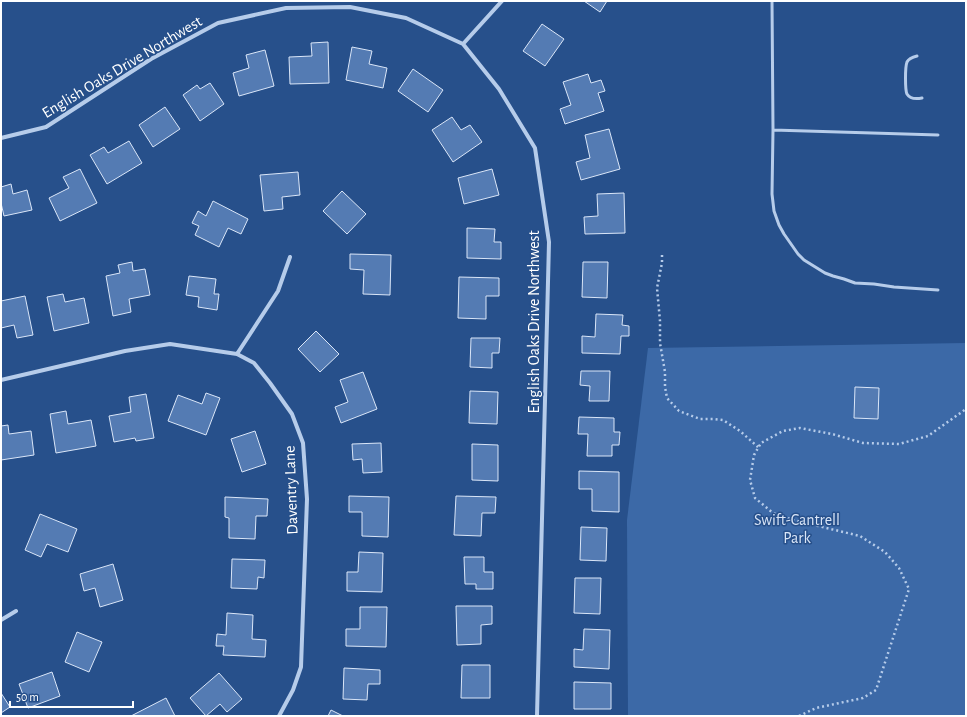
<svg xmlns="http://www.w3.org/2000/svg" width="967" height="717" font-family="'Alegreya Sans',sans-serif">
<rect width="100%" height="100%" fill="#27508b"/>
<path fill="#3c69a7" d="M966 343V716H628L627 520 648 348Z"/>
<path fill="#547bb3" stroke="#dae6f8" d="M584 1H607L600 12Z
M542 24 564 39 545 66 523 51Z
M328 42 329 83 290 84 289 57 312 56 311 43Z
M352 47 372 51 369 64 387 68 383 88 346 80Z
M265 50 274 86 239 96 233 73 249 68 246 55Z
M413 69 443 90 428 112 398 91Z
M588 74 591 83 601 80 605 91 598 93 604 111 565 124 560 109 571 105 563 82Z
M210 83 224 104 200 121 183 95 197 85 200 89Z
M165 107 180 129 153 147 139 125Z
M452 117 461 130 470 125 482 142 453 162 432 130Z
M609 129 620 169 581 180 576 162 590 158 585 135Z
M129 141 142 163 107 184 90 155 104 147 108 153Z
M80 169 97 203 60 221 49 198 69 188 63 177Z
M492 169 499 195 464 204 458 178Z
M298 172 300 195 282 197 283 209 264 211 260 175Z
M11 184 13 194 27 190 32 210 4 216 1 203V187Z
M342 191 366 214 347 234 323 211Z
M624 193 625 233 585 234 584 217 598 216 597 194Z
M213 201 248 219 241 234 228 228 219 247 195 235 199 226 192 223 198 211 206 216Z
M467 228 495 229 494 242H501V259L467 258Z
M350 254 391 255 390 295 363 294 364 270 350 269Z
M132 262 133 271 145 269 150 295 129 299 131 312 113 316 106 276 120 273 118 265Z
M583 262H608L607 298 582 297Z
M189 276 216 279 214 294H219L217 310 198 307 199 297 186 295Z
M459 277 499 278V296H486V319L458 318Z
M63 294 65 302 84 298 89 323 54 331 47 297Z
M25 296 33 335 17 338 14 325 1 328V301Z
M596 314 623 315 622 325 629 326V336H621L620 354 582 353V336L595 337Z
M316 331 339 354 320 372 298 349Z
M471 338H500L499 353H492V368L470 367Z
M581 371H610L609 401H589L590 386 580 385Z
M363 372 377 409 341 423 335 407 348 402 340 380Z
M855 387 879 388 878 419 854 418Z
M470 391 498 392 497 424 469 423Z
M206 393 220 398 206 435 168 421 178 395 202 404Z
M146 394 154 438 136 441 135 438 114 442 109 416 131 412 129 397Z
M66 411 68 424 91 420 96 446 56 453 50 414Z
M579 417 614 418V432H620L619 445H612V456H587L588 434H578Z
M8 425 9 434 31 431 34 455 1 460V426Z
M255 431 266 464 242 472 231 439Z
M381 443 382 472 363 473 362 459 353 460 352 444Z
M472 444 498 445V481L472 480Z
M579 471 619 472V512L592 511V489H579Z
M349 496 389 497 388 537 362 536V512H349Z
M456 496 496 497 495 513H482L481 536 454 535Z
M225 497 268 499 267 516H256L255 539 229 538V518L225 517Z
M40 514 77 529 68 552 47 544 41 557 25 550Z
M581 527 607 528 606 561 580 560Z
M359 552 383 553 382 592 347 591V572H358Z
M464 557H484V572H493V589H476V584H465Z
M232 559 265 560 264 578 258 577 257 589 231 588Z
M113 564 123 600 100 607 95 588 84 591 80 574Z
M575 578H601L600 614 574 613Z
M456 606H492V624L481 625V644L457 645Z
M360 607H387L386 647 346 646V629H360Z
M227 613 253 615 252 639 266 640 265 657 223 655 224 646H216L217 634 226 635Z
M584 629 610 630 609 669 574 667V649L583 650Z
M77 632 102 642 89 672 65 662Z
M462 665H490V698H461Z
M344 668 380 670V684H368L367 700 343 699Z
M52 672 60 696 28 708 19 684Z
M219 673 242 699 227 712 220 704 206 716 190 698Z
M574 682 611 683V709H574Z
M1 693 10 707 1 713Z
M166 698 175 716H131Z
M331 710 343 716H328Z"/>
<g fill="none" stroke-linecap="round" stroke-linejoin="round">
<path stroke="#b6ccea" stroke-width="2.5" stroke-dasharray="2 3" stroke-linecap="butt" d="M662 255V263L657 288 660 321V343L665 372V387L667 398 679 411 700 419H714L723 420 740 431 758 447
M799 716 816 708 863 698 876 690 909 589 899 568 885 552 860 536 793 520 773 513 755 498 750 480 754 455 761 443 783 431 800 428 832 434 863 443 899 444 928 436 966 409"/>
<path stroke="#b6ccea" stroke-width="3" d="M772 1 773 130 772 194 774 211 779 225 784 234 798 254 804 260 825 273 833 276 844 279 855 283 874 284 894 287 938 290
M917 56C913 57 909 58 907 62 905 67 905 90 907 94 910 99 917 99 922 98
M773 130 938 135"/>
<path stroke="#b6ccea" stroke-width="4" d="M463 44 502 1
M1 138 46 127 151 59 218 23 286 8 350 7 406 18 463 44 499 89 535 148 549 242 537 716
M237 354 278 291 290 257
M1 380 125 351 170 344 237 354 254 363 270 383 292 414 303 443 307 499 301 667 293 690 279 716
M1 620 16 611"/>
</g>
<g text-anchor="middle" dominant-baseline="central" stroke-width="3" stroke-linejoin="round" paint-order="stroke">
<g font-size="16" fill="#fff" stroke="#27508b">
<text transform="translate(122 67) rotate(-31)">English Oaks Drive Northwest</text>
<text transform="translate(534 322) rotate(-90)">English Oaks Drive Northwest</text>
<text transform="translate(291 490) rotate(-92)">Daventry Lane</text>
</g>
<g font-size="16" fill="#dae6f8" stroke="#27508b">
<text x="797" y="520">Swift-Cantrell<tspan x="797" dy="18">Park</tspan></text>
</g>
</g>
<rect width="967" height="717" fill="none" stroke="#ffffff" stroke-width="4"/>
<path d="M10 701v6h123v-6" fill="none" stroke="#ffffff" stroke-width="2"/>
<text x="16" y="701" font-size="12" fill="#ffffff" stroke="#27508b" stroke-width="3" paint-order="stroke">50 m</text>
</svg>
